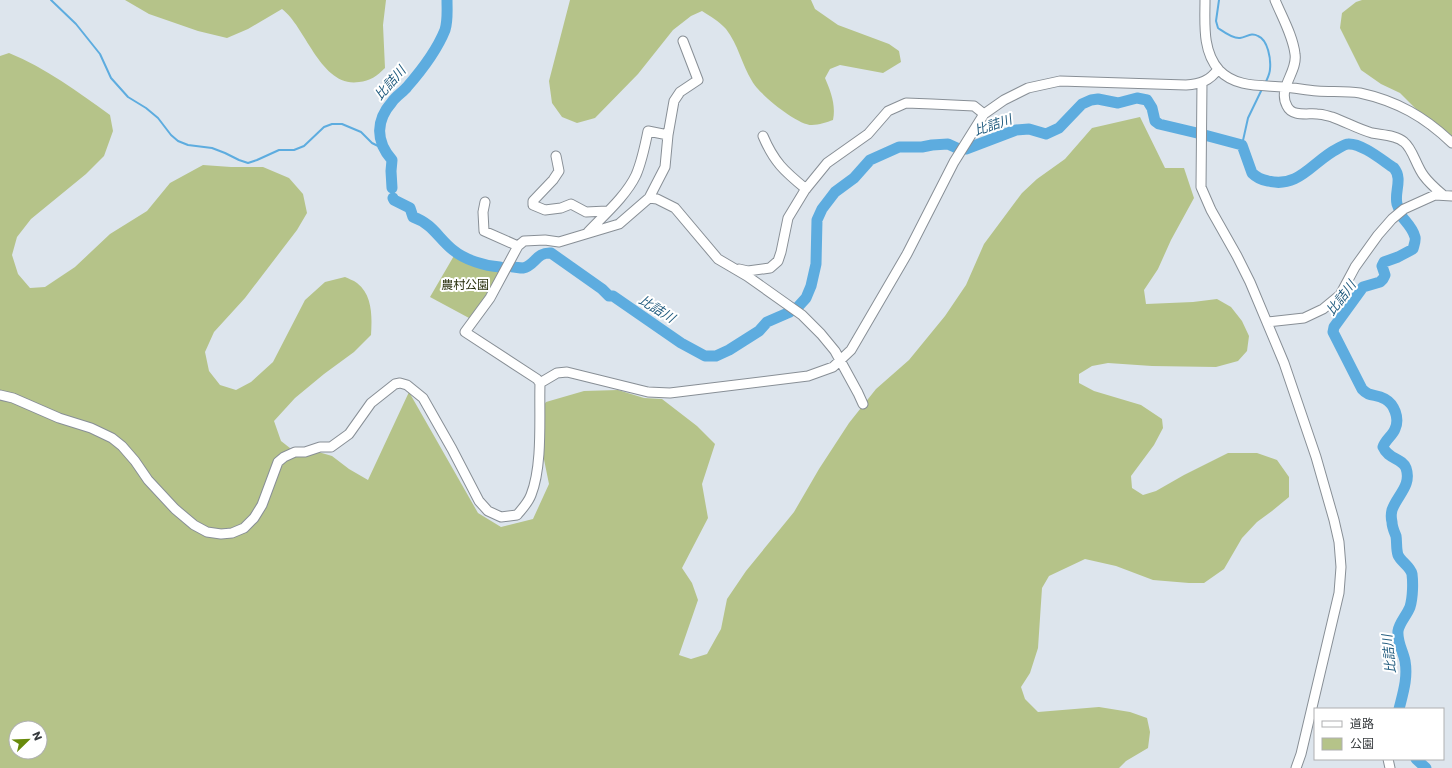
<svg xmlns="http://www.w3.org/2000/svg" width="1452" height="768" font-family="Poppins,'Noto Sans JP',sans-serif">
<rect width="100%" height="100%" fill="#dde5ed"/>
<path fill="#b5c389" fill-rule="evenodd" d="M125 0H386L383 25 385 68C377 76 370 81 359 82 321 88 306 27 282 9L248 29 227 38 198 31 149 14Z
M570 0H811L815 9 838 25 889 44 899 51 901 62 883 73 840 65 830 69 825 78C831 92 836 105 833 120 827 122 819 125 812 125 797 125 759 94 752 81 742 65 738 44 726 29 720 22 710 16 702 11L691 16 673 30 638 74 595 118 577 123 562 117 552 103 549 81Z
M1362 0H1452V138L1433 121 1416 109 1400 93 1381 84 1361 70 1340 28 1342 13 1356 2Z
M9 53C46 68 78 92 110 115L113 131 104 156 86 174 31 219 17 237 12 255 18 274 30 288 45 287 75 267 110 234 147 211 170 183 203 165 231 167H263L289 178 303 194 307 213 297 230 245 298 214 332 205 352 209 371 220 385 236 390 251 382 273 362 305 300 325 282 345 277C349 279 353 280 357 283 373 295 372 318 371 335L354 352 324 374 295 398 274 421 281 441 295 452 315 451 332 456 349 469 368 480 409 392 478 513 501 527 533 519 549 484 539 435 540 411 546 402 584 391 618 390 644 398 662 399 697 426 715 444 702 484 708 518 682 568 692 583 698 600 679 655 691 659 707 654 721 629 727 599 746 571 794 512 819 469 849 423 876 389 909 360 945 316 966 285 984 244 1022 193 1037 179 1065 159 1092 128 1140 117 1165 168H1184L1194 198 1171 240 1158 269 1144 290 1146 304 1193 302 1217 299 1231 307 1242 321 1249 336 1247 351 1238 361 1216 367 1152 366 1108 363 1092 366 1079 374V383L1094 391 1141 405 1162 419 1163 428 1154 445 1131 476 1132 488 1143 495 1156 491 1184 475 1228 453H1257L1277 460 1289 477V497L1272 511 1257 522 1242 538 1224 569 1204 583H1189L1153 580 1116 566 1085 559 1049 576 1042 588 1038 648 1030 673 1021 687 1025 699 1038 712 1099 707 1130 712 1147 718 1150 732 1148 748 1126 761 1119 768H0V56ZM16 728H40V752H16Z
M455 254 486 267 501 270 484 298 469 318 430 297Z"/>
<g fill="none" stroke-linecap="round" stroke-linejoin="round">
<path stroke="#5dacdf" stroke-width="2" d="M51 0 76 24 100 54 111 78 128 97 146 108 158 118 171 135 178 141 188 145 212 148 225 153 239 160 248 163 257 160 279 150H294L304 146 324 127 332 124H342L361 132 372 143 384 149
M1219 0 1216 21 1218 28C1224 32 1233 39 1240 38 1247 37 1251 32 1258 36 1268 40 1271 59 1270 69 1270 74 1267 79 1265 84
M1242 145 1248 118 1262 89"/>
<path stroke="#5dacdf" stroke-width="11" d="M966 149 1016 130 1029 129 1046 134 1059 128 1082 104 1091 100 1098 99 1118 103 1137 98 1147 100 1152 108 1155 121 1159 124 1197 133 1242 145 1252 173C1256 177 1262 180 1268 181 1299 189 1313 161 1337 149 1341 147 1345 144 1348 144 1362 143 1383 161 1394 168 1403 179 1394 192 1397 204 1399 209 1401 215 1403 218 1408 224 1413 229 1415 237 1416 240 1414 245 1413 249L1398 257 1384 262 1382 266 1385 275 1383 279 1380 282 1363 287 1334 327 1333 332 1362 389C1370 398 1375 393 1385 399 1394 404 1400 418 1395 429 1393 435 1385 440 1383 447 1388 459 1402 458 1406 468 1412 486 1397 495 1392 510 1391 514 1391 518 1392 522 1392 527 1394 531 1396 536 1397 542 1396 549 1398 555 1401 562 1410 566 1412 574 1413 582 1413 597 1410 607 1407 615 1399 623 1398 631 1397 642 1403 651 1405 661 1408 678 1403 693 1399 709
M392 188 391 171 392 160C375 141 376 120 392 102 396 96 403 92 407 87 421 71 437 50 445 30 448 20 447 11 447 0
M393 198 394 200 410 208 413 217C433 224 438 238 453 250 465 260 485 266 500 267
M513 267C516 267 519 268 523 268 535 266 536 252 551 253L602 289 609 296H613L681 343 705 356H716L729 350 759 331 767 322 790 312
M796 309 806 298 811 286 816 264 817 220 822 209 835 192 854 178 870 160 899 147H922L932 145 948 144 959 149
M1416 759 1426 768"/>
<defs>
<path id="minor" d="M1205 0C1205 23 1202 51 1219 70 1236 88 1261 85 1284 87 1295 88 1306 90 1317 91 1331 92 1346 91 1360 93 1397 101 1425 117 1452 143
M1275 0C1282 17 1293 36 1295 54 1298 72 1277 88 1287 106 1292 117 1308 113 1317 114 1322 114 1328 116 1332 117 1346 122 1358 129 1372 133 1382 135 1396 135 1404 142 1413 149 1416 166 1424 176 1429 183 1436 189 1443 195
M1202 82 1201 187 1211 210 1237 256 1250 282 1284 363 1316 457 1334 520 1339 542 1341 567 1339 593 1301 754 1296 768
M763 136C774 162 784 171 806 189
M556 156 559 171 553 180 533 201V205L545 210 561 208 571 204 586 212 607 211
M649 198 665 167 668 135
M485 202 483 212 484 231 518 246
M588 232C604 215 626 196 636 175 642 161 645 146 648 131L668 135 674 101 680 92 698 80 683 41
M739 269 748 271 770 268 778 261 781 252 788 218 805 190 827 163 868 134 888 111 906 103 932 104 974 106 984 114
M1267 322 1304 318 1323 309 1340 295 1355 267 1378 235 1392 219 1404 209 1435 195 1452 196
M540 383 557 373 567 372 648 392 670 393 808 376 833 367 851 350 907 254 954 162 984 114 1004 100 1028 88 1060 81 1186 85C1200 84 1210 81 1218 69
M0 395 13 398 59 418 91 428 112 438 122 446 135 461 148 480 175 509 194 525 207 532 221 534 232 533 244 528 254 518 262 505 278 462 284 457 295 452H305L320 447H331L349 434 371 403 395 384 400 383 407 385 423 398 452 449 479 501 488 511 501 517 517 515C522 509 528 503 531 495 543 465 539 416 540 383L537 379 465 332 490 298 518 246 524 241 545 240 559 242 619 224 649 198 657 199 675 208 718 259 747 276 802 315 821 334 835 351 858 393 863 404
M1388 759 1390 768"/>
</defs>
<use href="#minor" stroke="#888f96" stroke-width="11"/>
<use href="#minor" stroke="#fff" stroke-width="9"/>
</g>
<g text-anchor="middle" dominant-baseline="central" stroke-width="4" stroke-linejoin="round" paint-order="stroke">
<g font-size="12" fill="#2a310e" stroke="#fff">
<text x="465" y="284">農村公園</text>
</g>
<g font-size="13" font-style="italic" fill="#225c7f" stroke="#fff">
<text transform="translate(390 83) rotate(-49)">比詰川</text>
<text transform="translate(993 125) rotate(-19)">比詰川</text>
<text transform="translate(1341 298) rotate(-53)">比詰川</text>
<text transform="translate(657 309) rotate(32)">比詰川</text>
<text transform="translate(1389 654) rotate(-96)">比詰川</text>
</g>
</g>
<rect x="1314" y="708" width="130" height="52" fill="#ffffff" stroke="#afb0b1"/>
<rect x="1322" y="721" width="20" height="6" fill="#ffffff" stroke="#afb0b1"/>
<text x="1350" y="728" font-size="12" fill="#363a3d">道路</text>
<rect x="1322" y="738" width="20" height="12" fill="#b5c389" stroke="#afb0b1"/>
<text x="1350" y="748" font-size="12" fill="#363a3d">公園</text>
<g transform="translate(28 740) rotate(67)"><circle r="19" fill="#ffffff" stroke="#afb0b1"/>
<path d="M0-3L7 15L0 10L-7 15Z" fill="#688a0b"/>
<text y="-6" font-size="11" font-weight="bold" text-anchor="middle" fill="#363a3d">N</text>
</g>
</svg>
